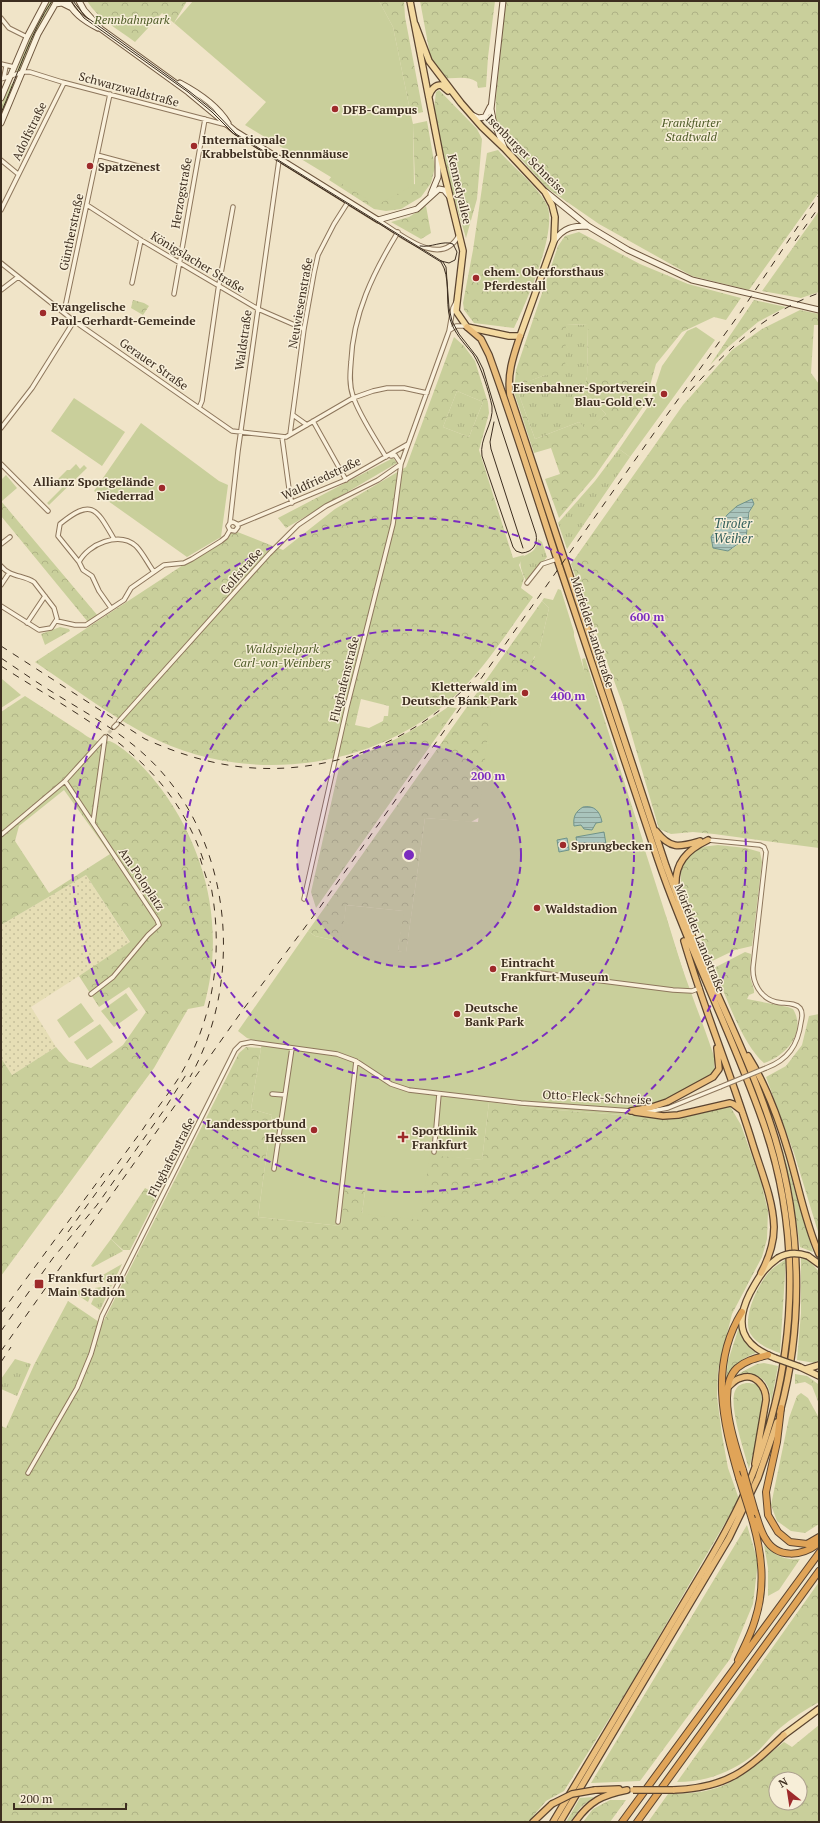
<svg xmlns="http://www.w3.org/2000/svg" width="820" height="1823" font-family="'PT Serif',serif">
<defs>
<pattern id="farmland-dots" width="8" height="8" patternUnits="userSpaceOnUse"><rect width="8" height="8" fill="#e6deb5"/><path d="M2 2h.1M6 6h.1" fill="none" stroke="#c6bf9b" stroke-width="1.8" stroke-linecap="round"/></pattern>
<pattern id="grass-tufts" width="24" height="20" patternUnits="userSpaceOnUse"><rect width="24" height="20" fill="#c9cf9b"/><path d="M3 7l-1-3M5 7V3M7 7l1-3M15 17l-1-3M17 17v-4M19 17l1-3" fill="none" stroke="#aeb285"/></pattern>
<pattern id="forest-crowns" width="20" height="18" patternUnits="userSpaceOnUse"><rect width="20" height="18" fill="#c9cf9b"/><path d="M2 6a3 3 0 1 1 6 0M12 15a3 3 0 1 1 6 0" fill="none" stroke="#aeb285"/></pattern>
<pattern id="water-rules" width="6" height="5" patternUnits="userSpaceOnUse"><rect width="6" height="5" fill="#a9c4bc"/><path d="M0 2.5h6" fill="none" stroke="#8ba098"/></pattern>
</defs>
<rect width="100%" height="100%" fill="#f0e4c8"/>
<path fill="url(#farmland-dots)" d="M86 875 130 943 31 1007 56 1047 12 1075 1 1058V925Z"/>
<path fill="url(#grass-tufts)" d="M49 1H54L40 25 20 70 16 72 30 38Z
M16 81 3 111 1 115C1 104 6 86 16 81Z
M566 324 588 325 587 377 583 390 606 414 587 432 579 422 535 439 518 392 521 384 545 375Z
M457 391 483 402 469 437 443 427Z
M619 449 630 457 567 549 558 523 595 481Z
M538 539 542 542 547 557 542 563 544 566 539 570 528 585C507 544 536 564 538 539Z
M111 1239 123 1251 93 1267 91 1266Z
M122 1264 114 1281 95 1284 94 1280Z
M112 1285 100 1310 91 1304 95 1295V1288Z
M91 1288 90 1297 88 1302 76 1294 79 1290Z
M15 1359 31 1364 17 1396 1 1389V1379Z"/>
<path fill="url(#forest-crowns)" fill-rule="evenodd" d="M87 1H187L174 23 162 13 135 42C118 29 99 20 87 1Z
M379 1H404L405 17 423 112 411 115 393 27Z
M420 1H495L488 57 486 87 478 88 477 82C466 75 457 79 445 78L431 60Z
M506 1H819V192L749 290 692 276 599 224 547 188 504 140 496 120V97Z
M439 90 477 129 482 139 477 199 466 238 446 171 434 109 436 92Z
M427 121 435 167 431 183 421 197 401 209 386 211 374 209 329 180 336 170 379 194 415 184 413 124Z
M498 150C511 165 539 188 547 205 558 231 526 303 514 328L474 323 464 310 463 303 473 250 487 153Z
M426 206 431 233 421 239 391 222 409 217Z
M819 211V292L801 298 762 291Z
M579 232 640 264 688 284 741 298 726 320 714 317 682 332 656 364 645 404 595 476 559 518 545 479 560 474 551 448 534 453 514 392 516 370 558 246 565 236ZM566 324 588 325 587 377 583 390 606 414 587 431 579 422 535 439 518 392 522 384 545 375 565 377Z
M133 300 144 303 149 306 143 315 131 308Z
M754 300 786 307 758 322 728 347 710 365Z
M800 310 819 314V325H814L811 373 819 384V848L714 834 693 832 671 834 659 829 623 705 571 564 683 405 732 350 762 329ZM752 500 746 538 732 549 711 537C727 520 728 508 752 500Z
M454 337 464 346 475 361 488 403 489 413 479 450 513 558 524 555 519 565 524 578 521 588 533 597C507 632 483 672 450 700 368 772 242 785 147 735 108 714 72 687 35 662L235 531 283 550 335 509 406 467ZM457 391 483 402 469 437 443 427ZM361 699 389 706 388 716H384L383 721 369 728 355 725Z
M393 458 397 463 286 528 278 518Z
M1 501 98 616 88 622 1 516Z
M542 601 549 608 540 647 533 659 586 683 582 659 585 658 643 841 633 886 666 916 684 974 480 817 471 822 425 818 406 953 398 951 403 911 346 905 342 942 315 936 308 931Z
M60 627 69 629 70 631 45 645 41 634Z
M25 696C42 707 59 718 76 729 82 732 88 738 94 740 106 744 105 736 120 747 136 758 150 774 162 790 208 853 225 931 204 1006L188 1009 154 1068 1 1276V1058L12 1075 56 1047 69 1062 91 1068 123 1045 146 1012 129 987 99 1007 79 976 130 942 86 875 1 925V712ZM64 790 110 854 49 893 15 841 19 826Z
M448 707 457 708 316 908 311 892 339 768 343 761C381 749 415 730 448 707Z
M718 845 746 848 760 852 762 862 752 946 735 950 710 962C704 947 698 931 692 915 685 897 673 875 688 857 697 847 706 846 718 845Z
M745 952 751 954 750 977 754 990V993L749 995 747 999 788 1007 793 1009C807 1032 786 1056 764 1063 742 1044 726 996 714 968Z
M819 1014V1235L794 1153 766 1077 786 1066 802 1045 809 1016Z
M246 1047 261 1048 251 1109 272 1115 258 1217 341 1226 344 1188 365 1191 362 1214 430 1154 482 1160 489 1102 544 1109 674 1119 730 1106 741 1125 761 1182 768 1211 767 1239 762 1257 732 1314 718 1370 717 1397 722 1435 728 1468 739 1499 634 1679 564 1791 546 1801 528 1822H1V1426L6 1428 34 1365 68 1301 102 1324 239 1053Z
M781 1144 813 1252 800 1247 792 1193Z
M145 1188 158 1195 130 1250H123L111 1239Z
M801 1257 810 1261 819 1272V1360L815 1363 797 1360 801 1313Z
M786 1259 780 1353C769 1349 756 1344 750 1333 742 1316 759 1282 771 1270 775 1266 781 1263 786 1259Z
M739 1327C741 1339 747 1346 756 1353 740 1359 736 1364 726 1378L728 1361Z
M764 1363 778 1366 771 1403C771 1381 759 1371 738 1374L757 1364Z
M795 1374 807 1376 818 1384 819 1404 812 1386 805 1382 795 1384Z
M746 1383C750 1383 755 1383 758 1386 769 1398 753 1453 749 1469 745 1453 727 1402 736 1389 738 1385 742 1384 746 1383Z
M801 1393 808 1398 819 1418V1524L805 1533 791 1531 777 1521 771 1505 789 1418 797 1396Z
M747 1525 758 1562 753 1604 730 1659 640 1781 591 1783Z
M764 1545C775 1555 785 1561 800 1559L779 1590 768 1596V1568Z
M819 1582V1702C805 1710 792 1718 780 1728 770 1736 763 1748 752 1756 730 1773 705 1782 677 1782Z
M819 1725V1822H648L668 1794C680 1793 693 1794 705 1791 737 1785 759 1762 784 1742L792 1747ZM776 1779H800V1803H776Z
M594 1797 581 1807 570 1822H566L580 1798Z
M610 1800H626L610 1822H583L593 1809Z"/>
<path fill="#c9cf9b" d="M193 1H379L393 27 411 115 413 124 414 185 377 205 245 125 266 102 174 23Z
M696 327 715 340 630 457 619 449 649 405 662 366 687 331Z
M74 398 125 432 102 466 51 431Z
M141 423 219 481 228 485 221 537 187 557 94 491Z
M76 464 80 469 84 465 87 468 49 505 47 503 62 488 55 482 67 470H70Z
M6 475 17 488 2 501 1 500V480Z
M558 589 561 590 574 632V636L591 694H595L666 916C679 965 699 1011 715 1059L714 1067 717 1069C699 1086 660 1105 636 1107V1116L544 1109 489 1102 482 1160 430 1155 420 1220 362 1214 365 1191 345 1188 341 1226 258 1217 272 1115 251 1109 262 1042 247 1038 238 1031 308 931 315 936 341 942 346 905 404 911 398 951 406 952 425 818 478 822 491 707 495 699 537 664 533 659 535 657 532 652 540 647 549 608 542 601 544 598 553 600Z
M2 679 21 695 1 708V680Z
M126 993 138 1010 114 1027 101 1011Z
M81 1003 94 1021 69 1038 57 1020Z
M100 1024 113 1042 87 1060 74 1042Z"/>
<path fill="url(#water-rules)" stroke="#6f938a" d="M752 499 754 504 749 512 746 538 728 551 713 548 711 537 727 515 737 506Z
M583 807C594 805 600 811 602 822L596 823 592 830 584 829 581 825 574 826C573 817 575 812 583 807Z
M604 832 606 844 578 849 576 837Z
M567 838 569 850 559 852 557 840Z"/>
<g fill="none" stroke-linecap="round" stroke-linejoin="round">
<path stroke="#ccc0a6" stroke-width="3.5" stroke-dasharray="3.5 2" stroke-linecap="butt" d="M105 737 114 727"/>
<defs>
<path id="minor" d="M1 18 9 28 27 37
M1 64 14 67
M4 77 6 66
M1 79 23 72H30L62 82 227 125
M97 155 138 166
M1 160 18 174
M87 205 141 240 258 309 304 329
M1 210 64 83
M378 220C399 233 441 270 459 235
M1 263 74 321 232 431 286 437 353 398 373 391 387 388H404L427 393
M132 283 141 240
M1 290 18 277
M174 294 205 119
M64 312 110 94
M450 330 456 326H465
M199 408 202 401 218 290 233 207
M293 415 307 425
M313 421 346 480
M1 428 32 388 74 321
M290 434 304 329 314 273 318 255 334 224 348 202
M282 437 290 496 292 503
M391 456 395 455 401 464
M386 457C376 440 358 413 353 396 349 385 350 373 351 362 353 314 373 273 398 232
M1 464 48 511
M230 523 233 522 237 524 238 527 235 531 230 530 228 526 230 523 238 451 279 160
M237 525 343 481 408 444
M1 544 10 537
M79 562 58 536 60 524C92 498 96 508 114 539
M1 566C10 577 23 575 34 582L54 608 57 619 51 628 39 630 1 606
M527 583 542 564 557 559
M1 585 9 573
M111 608 99 591 92 576 83 570 79 562C88 544 119 531 136 546 143 553 148 564 154 572
M57 621 75 625H86L124 600 131 588 164 565 184 563 192 559 221 541 226 537 230 530
M27 623 45 596
M119 721 269 554 298 525 326 506 378 480 401 464
M114 727 117 724
M65 781 157 920 159 925 148 935 113 977 91 994
M93 823 105 737
M1 835 65 781 105 737
M708 840 760 845 764 847 766 852 753 967C752 982 760 998 776 1002 783 1004 795 1002 800 1008 803 1012 802 1018 801 1022 798 1045 788 1060 766 1068
M304 899 347 707 393 524 401 464 449 331 453 308 456 302
M532 972 673 990 692 991 700 988
M272 1094 285 1095
M646 1112 668 1108 720 1087
M434 1152 439 1094
M274 1169 292 1048
M338 1222 356 1061
M28 1473 77 1388 91 1354 102 1316 235 1050 241 1044 251 1042 337 1054 356 1061 391 1084 409 1090 521 1103 632 1111"/>
<path id="secondary" d="M68 1C73 14 86 22 98 28
M79 1 84 10 101 29 188 92 235 131 378 220 417 209 439 189 444 190 449 196
M503 1 491 109 493 120 504 147
M55 4 62 3 70 7
M180 83C199 93 217 105 228 123
M1 98 27 37 46 1
M472 115 478 118 485 117 490 107
M1 123 38 34 57 1
M546 192 588 226 628 250 692 280 819 310
M431 194 438 177V158
M554 241C564 227 573 226 588 226"/>
<path id="primary" d="M410 1 441 160 463 251 456 311 467 327 509 336H520L554 241 555 217 552 205 545 192 504 148 482 127 461 103 429 61 415 24
M429 96C431 90 434 85 441 85L448 91
M808 1256 819 1264
M775 1358C741 1345 734 1325 750 1293 759 1277 763 1269 778 1258
M800 1367 819 1376
M806 1369 819 1365
M784 1735 819 1709"/>
<path id="trunk" d="M467 327 481 339 489 355C513 421 534 489 556 556 590 657 624 759 658 860 688 949 732 1033 763 1122 803 1235 797 1362 753 1473 741 1505 724 1535 707 1564L553 1822
M520 336C513 357 507 374 510 395L666 866C676 893 686 921 697 948 724 1011 755 1072 775 1138 801 1225 804 1324 780 1412
M656 831C671 850 679 847 700 841
M676 888C674 863 687 850 708 840
M684 941C704 1010 732 1076 753 1145 761 1171 773 1199 774 1227 774 1244 769 1258 761 1273
M748 1056C767 1086 779 1120 789 1154 799 1188 805 1222 819 1254
M631 1111 652 1107 667 1102 713 1077 719 1069 717 1048
M635 1112 663 1116 678 1115 730 1103 733 1104 741 1110
M728 1387C732 1384 735 1379 741 1378 755 1373 766 1386 766 1400L755 1464
M595 1790 619 1789
M673 1790C728 1788 746 1771 784 1735
M533 1822 552 1804
M560 1822 729 1538 758 1478 777 1422
M575 1822C590 1801 602 1795 627 1790"/>
<path id="motorway" d="M781 1408 777 1442 766 1492 768 1515 778 1532 790 1542 807 1544 819 1537
M743 1470C735 1445 715 1389 737 1368 746 1360 757 1358 768 1355
M739 1478C723 1422 709 1365 742 1312
M755 1512C758 1520 760 1530 765 1538 777 1560 803 1556 819 1543
M738 1660C744 1647 751 1634 755 1620 766 1586 762 1553 752 1519
M622 1822 819 1553
M637 1822 819 1571"/>
</defs>
<use href="#minor" stroke="#8d765c" stroke-width="5.5"/>
<use href="#secondary" stroke="#6f573f" stroke-width="7"/>
<use href="#primary" stroke="#5b4430" stroke-width="8"/>
<use href="#trunk" stroke="#5b4430" stroke-width="8"/>
<use href="#motorway" stroke="#5b4430" stroke-width="8"/>
<use href="#minor" stroke="#faf1dc" stroke-width="3.5"/>
<use href="#secondary" stroke="#faf1dc" stroke-width="5"/>
<use href="#primary" stroke="#f3d9a0" stroke-width="5.5"/>
<use href="#trunk" stroke="#eabe7c" stroke-width="5.5"/>
<use href="#motorway" stroke="#e0a458" stroke-width="6"/>
<path stroke="#3d2e20" stroke-width="1" d="M71 1 84 18 188 92 212 112 234 134 441 262C451 277 445 301 450 319 454 333 464 343 473 354 481 366 489 392 492 406 494 424 479 438 482 456L513 547 516 551 522 553C533 552 538 544 536 534L500 425 483 369 477 357 459 334 452 321 449 308 446 267 443 262 236 134 215 112 189 91 85 16 73 1
M1 113C16 79 31 31 52 1
M420 246C431 248 443 240 453 244L457 252 455 260 449 263 441 261
M494 422 490 442 491 449 523 548"/>
<path stroke="#3d2e20" stroke-width="1" stroke-dasharray="7 7" stroke-linecap="butt" d="M795 241 819 207
M690 391C727 350 766 312 819 293
M1 646 145 739C170 750 195 759 222 764 316 782 417 745 479 673
M1 658C19 670 36 682 54 693 86 713 118 730 146 756 232 835 246 978 190 1077
M1 666C87 722 169 756 204 862
M200 858 209 886
M68 1232C93 1197 118 1163 143 1129 154 1112 167 1096 178 1079 215 1018 224 950 210 881
M1 1313 104 1173
M1 1331 53 1258 97 1205 164 1110 189 1070
M1 1351 242 1011 318 910 659 426 740 313 819 195
M1 1362 11 1347"/>
<defs>
<path id="minor-bridge" d="M720 1087 766 1068"/>
<path id="primary-bridge" d="M778 1258C788 1252 797 1252 808 1256
M775 1358 800 1367"/>
<path id="trunk-bridge" d="M633 1790H673
M552 1804 572 1794 595 1790"/>
<path id="motorway-bridge" d="M743 1470 755 1512
M739 1478 752 1519"/>
</defs>
<use href="#minor-bridge" stroke="#8d765c" stroke-width="5.5" stroke-linecap="butt"/>
<use href="#primary-bridge" stroke="#5b4430" stroke-width="8" stroke-linecap="butt"/>
<use href="#trunk-bridge" stroke="#5b4430" stroke-width="8" stroke-linecap="butt"/>
<use href="#motorway-bridge" stroke="#5b4430" stroke-width="8" stroke-linecap="butt"/>
<use href="#minor-bridge" stroke="#faf1dc" stroke-width="3.5"/>
<use href="#primary-bridge" stroke="#f3d9a0" stroke-width="5.5"/>
<use href="#trunk-bridge" stroke="#eabe7c" stroke-width="5.5"/>
<use href="#motorway-bridge" stroke="#e0a458" stroke-width="6"/>
</g>
<circle cx="409" cy="855" r="112" fill="#7b2cbf" fill-opacity=".12"/>
<g fill="none" stroke="#7b2cbf" stroke-width="2" stroke-dasharray="7 5">
<circle cx="409" cy="855" r="112"/>
<circle cx="409" cy="855" r="225"/>
<circle cx="409" cy="855" r="337"/>
</g>
<g fill="#9e2a2b" stroke="#f7eed8" stroke-width="1.5">
<circle cx="335" cy="109" r="4"/>
<circle cx="194" cy="146" r="4"/>
<circle cx="90" cy="166" r="4"/>
<circle cx="476" cy="278" r="4"/>
<circle cx="43" cy="313" r="4"/>
<circle cx="664" cy="394" r="4"/>
<circle cx="162" cy="488" r="4"/>
<circle cx="525" cy="693" r="4"/>
<circle cx="563" cy="845" r="4"/>
<circle cx="537" cy="908" r="4"/>
<circle cx="493" cy="969" r="4"/>
<circle cx="457" cy="1014" r="4"/>
<circle cx="314" cy="1130" r="4"/>
<path d="M401 1131h4v4h4v4h-4v4h-4v-4h-4v-4h4z"/>
<rect x="34" y="1279" width="10" height="10" rx="2"/>
</g>
<g text-anchor="middle" dominant-baseline="central" stroke-width="3" stroke-linejoin="round" paint-order="stroke">
<g font-size="12" font-style="italic" fill="#4d5a26" stroke="#f7eed8">
<text x="132" y="19">Rennbahnpark</text>
<text x="691" y="122">Frankfurter<tspan x="691" dy="14">Stadtwald</tspan></text>
<text x="282" y="648">Waldspielpark<tspan x="282" dy="14">Carl-von-Weinberg</tspan></text>
</g>
<g font-size="12" fill="#3d2e20" stroke="#f7eed8">
<text transform="translate(129 89) rotate(15)">Schwarzwaldstraße</text>
<text transform="translate(29 131) rotate(-64)">Adolfstraße</text>
<text transform="translate(526 154) rotate(45)">Isenburger Schneise</text>
<text transform="translate(460 189) rotate(77)">Kennedyallee</text>
<text transform="translate(181 193) rotate(-80)">Herzogstraße</text>
<text transform="translate(71 232) rotate(-78)">Güntherstraße</text>
<text transform="translate(198 262) rotate(31)">Königslacher Straße</text>
<text transform="translate(300 303) rotate(-80)">Neuwiesenstraße</text>
<text transform="translate(243 340) rotate(-82)">Waldstraße</text>
<text transform="translate(154 364) rotate(35)">Gerauer Straße</text>
<text transform="translate(321 478) rotate(-25)">Waldfriedstraße</text>
<text transform="translate(241 571) rotate(-49)">Golfstraße</text>
<text transform="translate(593 632) rotate(72)">Mörfelder Landstraße</text>
<text transform="translate(344 679) rotate(-76)">Flughafenstraße</text>
<text transform="translate(142 879) rotate(56)">Am Poloplatz</text>
<text transform="translate(700 938) rotate(68)">Mörfelder Landstraße</text>
<text transform="translate(597 1097) rotate(3)">Otto-Fleck-Schneise</text>
<text transform="translate(171 1157) rotate(-63)">Flughafenstraße</text>
</g>
<g font-size="12" font-weight="bold" fill="#3d2e20" stroke="#f7eed8" text-anchor="start">
<text x="343" y="109">DFB-Campus</text>
<text x="202" y="139">Internationale<tspan x="202" dy="14">Krabbelstube Rennmäuse</tspan></text>
<text x="98" y="166">Spatzenest</text>
<text x="484" y="271">ehem. Oberforsthaus<tspan x="484" dy="14">Pferdestall</tspan></text>
<text x="51" y="306">Evangelische<tspan x="51" dy="14">Paul-Gerhardt-Gemeinde</tspan></text>
<text x="656" y="387" text-anchor="end">Eisenbahner-Sportverein<tspan x="656" dy="14">Blau-Gold e.V.</tspan></text>
<text x="154" y="481" text-anchor="end">Allianz Sportgelände<tspan x="154" dy="14">Niederrad</tspan></text>
<text x="517" y="686" text-anchor="end">Kletterwald im<tspan x="517" dy="14">Deutsche Bank Park</tspan></text>
<text x="571" y="845">Sprungbecken</text>
<text x="545" y="908">Waldstadion</text>
<text x="501" y="962">Eintracht<tspan x="501" dy="14">Frankfurt Museum</tspan></text>
<text x="465" y="1007">Deutsche<tspan x="465" dy="14">Bank Park</tspan></text>
<text x="306" y="1123" text-anchor="end">Landessportbund<tspan x="306" dy="14">Hessen</tspan></text>
<text x="412" y="1130">Sportklinik<tspan x="412" dy="14">Frankfurt</tspan></text>
<text x="48" y="1277">Frankfurt am<tspan x="48" dy="14">Main Stadion</tspan></text>
</g>
<g font-size="13" font-style="italic" fill="#2f5d5a" stroke="#f7eed8">
<text x="733" y="523">Tiroler<tspan x="733" dy="15">Weiher</tspan></text>
</g>
</g>
<circle cx="409" cy="855" r="6" fill="#7b2cbf" stroke="#f7eed8" stroke-width="2"/>
<g font-size="12" text-anchor="middle" font-weight="bold" fill="#7b2cbf" stroke="#f7eed8" stroke-width="3" stroke-linejoin="round" paint-order="stroke">
<text x="647" y="621">600 m</text>
<text x="568" y="700">400 m</text>
<text x="488" y="780">200 m</text>
</g>
<rect width="820" height="1823" fill="none" stroke="#3d2e20" stroke-width="4"/>
<g transform="translate(788 1791) rotate(330)"><circle r="19" fill="#f7eed8" stroke="#ada18e"/>
<path d="M0-3L7 15L0 10L-7 15Z" fill="#9e2a2b"/>
<text y="-6" font-size="11" font-weight="bold" text-anchor="middle" fill="#3d2e20">N</text>
</g>
<path d="M14 1803v6h112v-6" fill="none" stroke="#3d2e20" stroke-width="2"/>
<text x="20" y="1803" font-size="12" fill="#3d2e20" stroke="#f7eed8" stroke-width="3" paint-order="stroke">200 m</text>
</svg>
